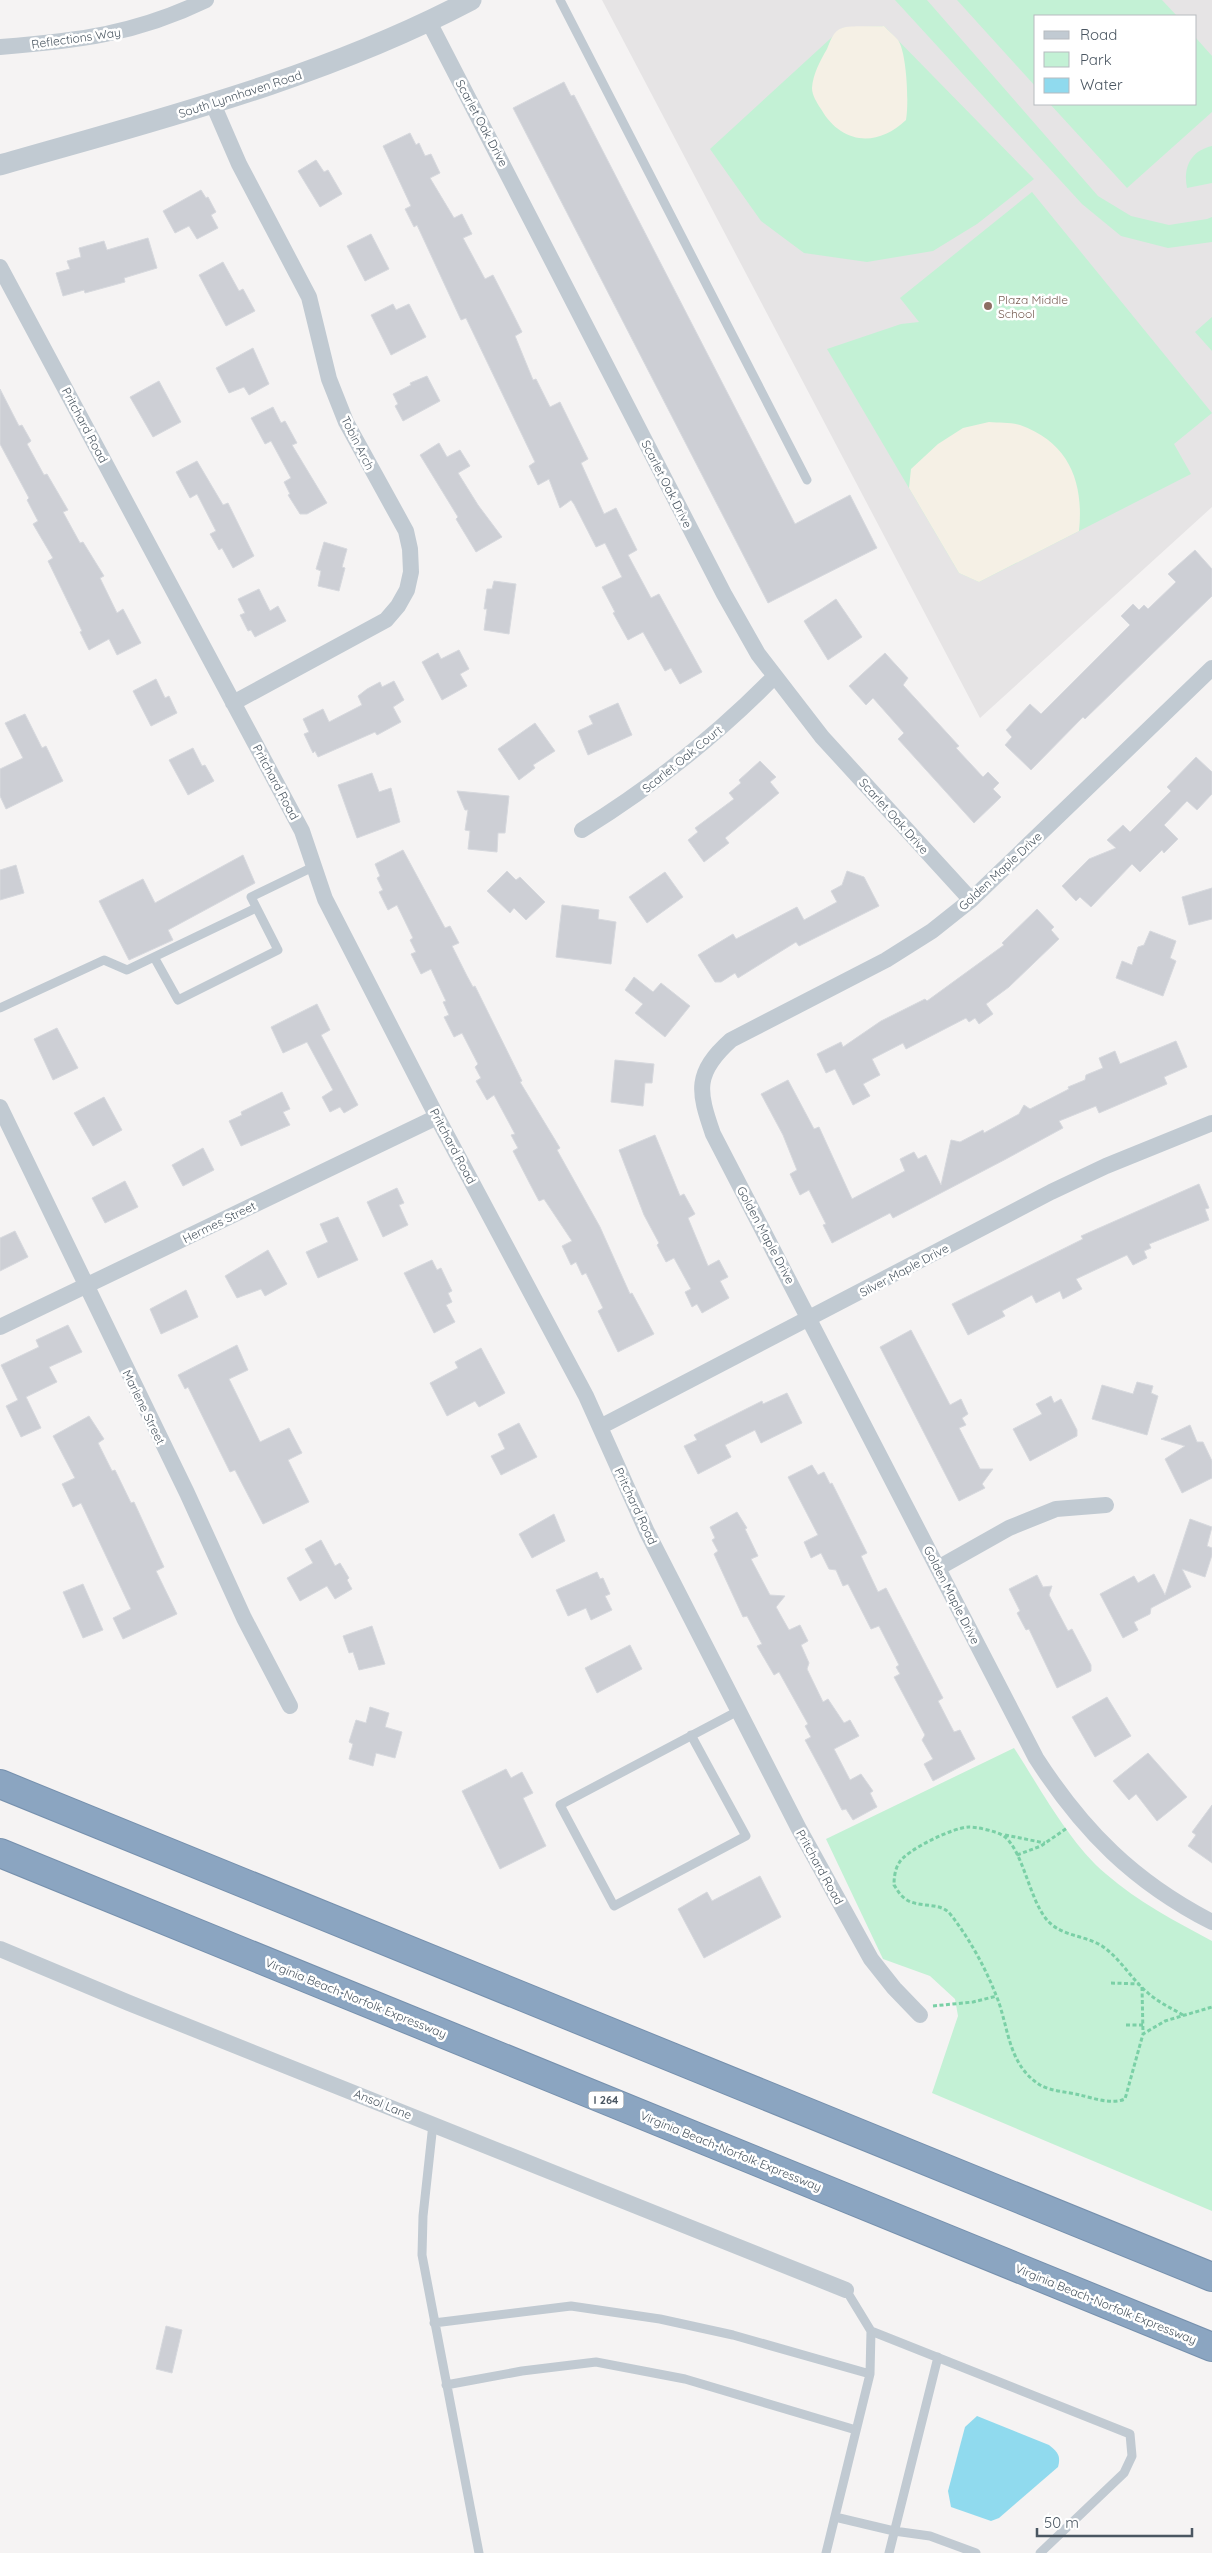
<svg xmlns="http://www.w3.org/2000/svg" width="1212" height="2553" font-family="Quicksand,sans-serif">
<rect width="100%" height="100%" fill="#f5f3f3"/>
<path fill="#e6e4e5" fill-rule="evenodd" d="M602 0H1212V507L980 718ZM1036 16H1196V104H1036Z"/>
<path fill="#c3f1d5" d="M895 0H927L1098 196 1131 216 1169 225 1207 219 1212 217V242L1168 248 1121 236 1082 204Z
M957 0H1162L1177 16H1036V87Z
M884 26 1034 179 977 224 933 251 867 262 804 253 761 221 710 149 842 28Z
M1196 38 1212 56V112L1127 188 1050 104H1196Z
M1212 146V183L1187 188C1183 168 1190 151 1212 146Z
M1032 192 1212 413 1174 444 1191 474 979 582 959 573 827 349 901 324 919 322 900 298Z
M1212 317V351L1195 332Z
M1014 1748C1040 1788 1070 1844 1106 1874 1138 1902 1175 1921 1212 1941V2211L932 2093 958 2016 955 1999 930 1976 883 1959 826 1839Z"/>
<path fill="#f5f0e5" d="M884 26C888 31 894 35 898 40 907 53 909 104 906 120 877 148 841 144 821 109 817 103 812 95 812 88 813 74 820 61 827 49 830 42 833 31 842 28 851 25 874 27 884 26Z
M989 422C999 423 1011 422 1020 425 1070 443 1084 483 1079 531L979 582 959 573 909 488 911 469 938 444 963 428Z"/>
<path fill="#90daee" d="M977 2416 1049 2445C1058 2452 1061 2456 1058 2467L999 2518 991 2521 951 2507 948 2491 965 2427Z"/>
<path fill="#cdcfd5" stroke="#d7d9de" d="M564 82 571 96 574 95 795 524 850 495 877 548 768 603 513 108Z
M410 133 416 145 419 143 425 156 431 154 440 173 430 178 454 218 462 214 472 234 463 238 485 279 493 275 512 312 522 332 515 336 533 380 536 379 550 407 560 402 588 459 581 463 604 514 616 508 637 550 628 555 651 598 659 594 702 672 680 684 671 668 665 671 643 632 628 640 613 613 615 612 602 587 622 577 605 543 596 547 574 504 571 500 560 508 549 479 538 485 529 466 535 462 466 318 461 320 417 225 414 227 405 209 411 206 383 146Z
M316 160 324 172 328 170 342 194 320 207 298 171Z
M201 190 206 198 208 197 216 212 211 215 218 228 197 239 189 226 175 233 163 211Z
M371 234 389 269 365 281 347 246Z
M148 238 157 268 124 278 125 282 85 293 84 290 63 296 56 273 70 269 67 261 81 257 79 248 104 241 107 250Z
M223 262 239 291 243 289 255 311 226 326 199 275Z
M393 304 396 310 409 304 426 337 391 355 371 315Z
M253 348 269 384 249 395 244 387 229 393 216 368Z
M427 376 440 401 403 421 395 406 398 404 393 394 411 385 410 383Z
M159 381 181 422 153 437 130 397Z
M0 389 19 426 22 425 31 441 27 444 44 475 47 474 68 510 63 512 80 543 83 542 104 576 100 578 117 613 123 609 141 643 117 655 109 639 89 650 80 632 82 631 48 561 53 558 33 524 38 521 27 500 29 498 0 444Z
M273 407 281 423 285 421 297 443 292 445 327 503 307 514H300L288 495 290 494 284 482 291 478 271 441 265 444 251 418Z
M439 443 447 457 460 450 470 466 458 473 478 505 502 537 476 552 456 519 458 517 420 455Z
M197 461 223 505 228 503 254 556 233 568 222 548 219 550 210 534 216 531 197 494 190 498 176 472Z
M324 542 347 549 342 567 345 568 339 591 318 586 321 571 316 569Z
M1195 550 1212 569V596L1085 719 1083 717 1031 770 1005 745 1012 737 1006 730 1030 704 1041 714 1130 625 1121 616 1133 604 1139 610 1144 605 1148 609 1176 582 1168 574Z
M494 581 516 584 509 634 484 630 487 609H484L487 589H492Z
M259 589 270 611 278 606 286 621 255 637 251 630 248 631 240 615 245 613 238 599Z
M836 599 862 637 828 660 804 621Z
M459 650 469 669 460 674 467 686 442 700 422 662 438 653 441 659Z
M885 653 908 678 903 685 959 746 956 748 983 777 988 772 999 783 993 789 1001 797 974 823 898 739 904 733 873 698 866 705 849 686Z
M156 679 165 698 169 696 177 713 151 726 133 691Z
M394 681 404 700 393 707 401 722 377 735 375 732 318 757 315 751 313 753 304 734 309 732 303 719 323 709 329 722 362 705 358 696 367 689 380 682 382 687Z
M618 703 632 735 588 755 578 731 593 724 589 716Z
M25 714 42 748 46 746 63 781 6 809 0 796V769L23 758 5 723Z
M535 723 555 751 533 765 535 768 519 780 498 749Z
M193 748 202 766 205 765 214 781 188 795 169 760Z
M1196 757 1212 772V794L1197 810 1187 801 1164 825 1178 839 1164 853 1162 850 1140 872 1132 864 1091 907 1080 897 1076 901 1062 886 1089 859 1116 848 1107 840 1123 825 1130 832 1171 791 1167 787Z
M760 761 776 777 770 782 779 793 725 838 729 843 704 862 688 840 698 832 695 828 734 799 729 793 741 783 739 780Z
M372 773 379 792 391 788 400 822 357 838 338 785Z
M457 791 509 796 505 833H498L497 852 468 849 470 831 465 830 468 810H465Z
M403 850 445 928 450 926 459 943 452 946 467 976 473 987 475 986 522 1081 520 1082 560 1148 557 1150 600 1227 630 1294 632 1293 654 1334 618 1352 598 1311 603 1308 586 1273 582 1275 576 1262 571 1265 562 1246 572 1241 544 1199 539 1201 530 1184 513 1151 518 1148 511 1135 515 1134 494 1095 487 1100 476 1081 481 1078 475 1067 478 1064 462 1033 454 1037 444 1017 449 1015 443 1002 446 1001 431 969 421 974 411 954 416 952 410 940 413 938 397 905 388 910 379 892 383 890 377 878 380 876 375 864Z
M243 855 255 883 168 930 173 940 129 960 99 901 143 879 155 903Z
M16 865 24 893 0 900V870Z
M507 871 516 880 520 877 545 902 526 920 514 908 510 913 487 891Z
M847 871 864 877 879 906 799 946 796 942 738 978 735 973 721 982H715L698 955 733 934 736 939 797 907 804 920 837 902 831 891 842 885Z
M665 872 683 897 647 923 629 897Z
M1212 888V919L1189 925 1182 897Z
M562 905 599 910 598 919 616 922 611 964 556 957Z
M1037 909 1054 927 1051 930 1059 939 1009 987 986 1004 993 1014 979 1024 975 1018 969 1022 966 1018 906 1049 903 1043 872 1059 880 1075 863 1084 870 1096 853 1105 835 1069 826 1073 817 1054 841 1042 843 1047 881 1021 925 999 927 1001 1004 945 1002 943Z
M1150 931 1176 941 1170 958 1176 961 1163 996 1116 978 1122 961 1132 965 1138 947 1144 945Z
M634 977 653 992 661 983 690 1006 665 1037 635 1013 643 1004 625 990Z
M317 1004 330 1030 321 1035 358 1105 344 1113 340 1107 330 1112 322 1097 333 1090 307 1042 283 1053 271 1027Z
M57 1028 78 1068 53 1080 34 1039Z
M1176 1041 1187 1067 1164 1077 1167 1084 1099 1113 1096 1106 1059 1121 1063 1128 1006 1159 893 1218 890 1213 832 1243 823 1225 826 1224 809 1190 800 1195 790 1174 797 1170 783 1135 761 1094 788 1080 814 1129 819 1127 852 1199 905 1171 900 1159 914 1152 918 1159 926 1155 941 1185 951 1140 960 1142 983 1130 984 1133 1019 1114 1024 1105 1030 1109 1069 1089 1068 1087 1085 1080 1086 1075 1103 1068 1099 1058 1115 1051 1120 1064Z
M615 1060 654 1064 652 1083H645L643 1106 611 1102Z
M282 1092 290 1109 283 1112 290 1125 241 1146 229 1121 242 1115 241 1112Z
M104 1097 122 1130 93 1146 74 1113Z
M655 1135 680 1196 684 1194 695 1214 688 1218 708 1266 719 1260 728 1277 720 1281 729 1298 702 1313 697 1304 692 1307 685 1292 691 1289 674 1258 666 1262 657 1245 659 1243 644 1215 619 1150Z
M203 1148 214 1170 183 1186 172 1165Z
M125 1181 138 1207 105 1223 92 1198Z
M1199 1184 1209 1208 1205 1209 1209 1220 1149 1244 1151 1248 1144 1251 1147 1258 1133 1265 1127 1255 1076 1279 1082 1289 1063 1299 1060 1291 1036 1303 1032 1295 1002 1311 1005 1316 968 1335 952 1304 1083 1239 1081 1236Z
M397 1188 404 1203 399 1205 408 1225 383 1237 367 1202Z
M338 1217 358 1260 318 1278 306 1252 328 1242 320 1224Z
M15 1231 28 1257 0 1271V1238Z
M268 1250 287 1284 265 1296 261 1289 237 1298 225 1276Z
M432 1260 437 1270 441 1268 452 1291 448 1293 452 1302 446 1305 455 1322 434 1333 404 1273Z
M186 1290 198 1317 161 1334 150 1309Z
M68 1325 82 1352 49 1367 57 1382 26 1397 41 1428 21 1437 6 1406 18 1400 1 1365 39 1347 36 1340Z
M911 1330 950 1405 961 1399 968 1414 962 1418 966 1425 959 1428 980 1469H993L982 1484 985 1488 959 1501 880 1347Z
M237 1345 248 1370 229 1379 260 1442 289 1428 302 1453 288 1460 309 1502 263 1524 235 1470 230 1472 188 1387 185 1389 178 1375Z
M481 1348 505 1393 479 1407 475 1401 447 1416 430 1383 458 1368 455 1362Z
M1137 1382 1153 1386 1151 1393 1158 1396 1147 1435 1092 1419 1102 1385 1133 1394Z
M787 1393 802 1423 761 1443 755 1430 725 1445 731 1457 698 1474 684 1446 697 1440 694 1435 762 1401 763 1404Z
M1051 1396 1054 1403 1061 1399 1077 1430V1436L1030 1461 1013 1429 1042 1414 1036 1404Z
M89 1416 104 1439 98 1443 112 1471 115 1470 131 1503 134 1502 164 1567 156 1571 177 1614 123 1639 113 1618 131 1609 81 1503 73 1507 62 1484 75 1478 53 1436Z
M519 1423 537 1457 501 1475 491 1456 505 1449 498 1434Z
M1190 1425 1197 1442H1203L1212 1461V1478L1182 1493 1165 1459 1185 1446 1161 1439Z
M812 1465 818 1475 824 1472 830 1484 832 1483 867 1553 861 1556 878 1592 886 1588 943 1698 938 1701 954 1732 960 1730 975 1759 933 1781 924 1764 933 1759 922 1740 925 1735 894 1677 900 1674 896 1667 899 1665 879 1626 871 1629 848 1584 843 1586 836 1570 829 1569 821 1553 811 1558 804 1542 818 1535 788 1477Z
M737 1512 747 1528 745 1529 758 1556 751 1559 770 1595 785 1596 776 1607 789 1630 800 1625 808 1641 801 1645 809 1663 807 1669 823 1702 828 1699 844 1723 850 1720 859 1736 834 1749 850 1780 861 1774 873 1791 870 1793 877 1807 853 1820 846 1809 842 1810 826 1779 805 1740 811 1737 805 1726 808 1724 779 1672 774 1675 757 1646 762 1644 747 1616 743 1617 714 1554 718 1551 712 1540 715 1538 710 1527Z
M554 1514 565 1541 532 1558 519 1534Z
M1190 1519 1212 1527 1207 1546 1212 1548V1555L1205 1577 1182 1569 1191 1587 1151 1608 1150 1614 1134 1622 1138 1630 1123 1638 1100 1594 1134 1576 1138 1583 1154 1574 1165 1595Z
M321 1540 335 1566 340 1563 349 1578 347 1580 352 1589 335 1599 327 1586 300 1601 287 1578 313 1563 305 1549Z
M597 1572 600 1579 603 1578 610 1594 605 1596 612 1610 591 1620 586 1608 568 1616 556 1590Z
M1037 1575 1043 1587 1052 1586 1049 1595 1068 1631 1072 1629 1091 1665V1671L1057 1688 1029 1629 1026 1630 1017 1613 1020 1611 1009 1589Z
M83 1584 103 1630 83 1638 63 1592Z
M372 1626 385 1664 359 1670 353 1652 349 1653 343 1636Z
M630 1645 642 1669 597 1693 585 1668Z
M1107 1697 1131 1736 1095 1757 1072 1717Z
M370 1707 389 1713 385 1727 402 1732 395 1758 376 1753 373 1766 349 1759 353 1744 349 1742 356 1720 366 1723Z
M1148 1753 1187 1797 1157 1821 1136 1794 1129 1800 1113 1781Z
M506 1769 511 1778 522 1772 533 1793 523 1798 546 1846 500 1869 462 1791Z
M1212 1805V1863L1188 1846 1196 1835 1192 1832Z
M760 1876 781 1917 704 1958 678 1909 707 1892 712 1901Z
M166 2326 182 2330 172 2373 156 2369Z"/>
<g fill="none" stroke-linecap="round" stroke-linejoin="round">
<defs>
<path id="motorway" d="M0 1784 1212 2277
M0 1853 1212 2347"/>
</defs>
<use href="#motorway" stroke="#7690ad" stroke-width="30"/>
<path stroke="#7ad0a6" stroke-width="3" stroke-dasharray="4 2.5" stroke-linecap="butt" d="M1005 1835 1045 1843
M1017 1855 1041 1846 1067 1828
M1111 1983 1140 1984
M1142 1987 1143 2033
M933 2006 973 2002 997 1996
M1183 2015C1171 2008 1158 2002 1148 1993 1131 1979 1121 1959 1102 1946 1085 1935 1063 1937 1048 1921 1029 1901 1023 1847 1002 1835 995 1831 977 1827 969 1827 954 1827 906 1850 899 1863 895 1869 894 1878 894 1885 897 1889 899 1894 903 1897 917 1910 940 1900 951 1915 969 1938 985 1967 996 1995 1009 2026 1007 2064 1040 2085 1050 2091 1068 2092 1080 2095 1093 2098 1111 2105 1125 2099L1143 2034 1165 2021 1212 2007
M1126 2025H1143"/>
<path stroke="#c1cad2" stroke-width="9" d="M560 0 807 480
M154 957 256 908
M0 1008 104 960 127 970 154 957 178 1000 278 950 251 897 313 867
M691 1735 746 1836 614 1906 560 1805 738 1711
M433 2124 423 2216 422 2255 479 2553
M434 2323 571 2306 660 2319 733 2335 870 2374
M871 2331 1130 2434 1132 2456 1124 2473 1040 2553
M446 2385 522 2371 596 2362 685 2379 856 2430
M835 2517 894 2531 930 2536 976 2553
M826 2553 870 2374 871 2331 846 2290
M889 2553 938 2357"/>
<path stroke="#c1cad2" stroke-width="16" d="M429 22 724 594 758 654 822 737 971 900
M0 47C77 41 136 34 206 0
M213 104 239 164 309 297 329 379 346 422 406 531 410 549 411 572 407 590 398 606 386 620 233 703
M0 267 302 831 325 899 437 1117 586 1396 647 1532 799 1829 871 1959 894 1988 920 2015
M1212 668 971 900 932 931 886 960 731 1040C694 1073 698 1091 713 1134L1036 1758C1083 1831 1134 1882 1212 1922
M582 830C653 786 716 736 774 677
M0 1107 187 1493 244 1618 290 1706
M0 1327 437 1117
M600 1427 1051 1192 1106 1166 1212 1123
M938 1568 1009 1528 1056 1509 1106 1505
M0 1949 129 2003 846 2290"/>
<path stroke="#c1cad2" stroke-width="21" d="M0 165C160 119 323 78 471 0"/>
<use href="#motorway" stroke="#8ba5c1" stroke-width="28"/>
</g>
<circle fill="#8d6e63" stroke="#fff" stroke-width="2" cx="988" cy="306" r="5"/>
<g text-anchor="middle" dominant-baseline="central" stroke-width="5" stroke-linejoin="round" paint-order="stroke">
<rect fill="#fff" stroke="#808990" stroke-width="1" x="588.5" y="2091.5" width="35" height="17" rx="4"/>
<g font-size="11" font-weight="bold" fill="#4a5661">
<text x="606" y="2100">I 264</text>
</g>
<g font-size="12" fill="#4a5661" stroke="#fff">
<text transform="translate(76 38) rotate(-8)">Reflections Way</text>
<text transform="translate(240 94) rotate(-18)">South Lynnhaven Road</text>
<text transform="translate(482 123) rotate(62)">Scarlet Oak Drive</text>
<text transform="translate(85 425) rotate(62)">Pritchard Road</text>
<text transform="translate(358 443) rotate(63)">Tobin Arch</text>
<text transform="translate(667 484) rotate(63)">Scarlet Oak Drive</text>
<text transform="translate(682 759) rotate(-39)">Scarlet Oak Court</text>
<text transform="translate(276 782) rotate(62)">Pritchard Road</text>
<text transform="translate(894 816) rotate(48)">Scarlet Oak Drive</text>
<text transform="translate(1000 871) rotate(-43)">Golden Maple Drive</text>
<text transform="translate(453 1146) rotate(62)">Pritchard Road</text>
<text transform="translate(219 1222) rotate(-26)">Hermes Street</text>
<text transform="translate(766 1235) rotate(62)">Golden Maple Drive</text>
<text transform="translate(904 1270) rotate(-28)">Silver Maple Drive</text>
<text transform="translate(144 1407) rotate(64)">Marlene Street</text>
<text transform="translate(636 1506) rotate(65)">Pritchard Road</text>
<text transform="translate(952 1595) rotate(63)">Golden Maple Drive</text>
<text transform="translate(820 1867) rotate(61)">Pritchard Road</text>
<text transform="translate(356 1998) rotate(22)">Virginia Beach-Norfolk Expressway</text>
<text transform="translate(383 2104) rotate(22)">Ansol Lane</text>
<text transform="translate(731 2151) rotate(22)">Virginia Beach-Norfolk Expressway</text>
<text transform="translate(1106 2304) rotate(22)">Virginia Beach-Norfolk Expressway</text>
</g>
<g font-size="12" fill="#785e54" stroke="#fff" text-anchor="start">
<text x="998" y="299">Plaza Middle<tspan x="998" dy="14">School</tspan></text>
</g>
</g>
<rect x="1034" y="15" width="162" height="90" fill="#ffffff" stroke="#b7bbc0"/>
<rect x="1044" y="31" width="25" height="8" fill="#c1cad2" stroke="#b7bbc0"/>
<text x="1080" y="40" font-size="15" fill="#4a5661">Road</text>
<rect x="1044" y="52" width="25" height="15" fill="#c3f1d5" stroke="#b7bbc0"/>
<text x="1080" y="65" font-size="15" fill="#4a5661">Park</text>
<rect x="1044" y="78" width="25" height="15" fill="#90daee" stroke="#b7bbc0"/>
<text x="1080" y="90" font-size="15" fill="#4a5661">Water</text>
<path d="M1037 2528v8h155v-8" fill="none" stroke="#4a5661" stroke-width="2.5"/>
<text x="1044" y="2528" font-size="15" fill="#4a5661" stroke="#ffffff" stroke-width="4" paint-order="stroke">50 m</text>
</svg>
